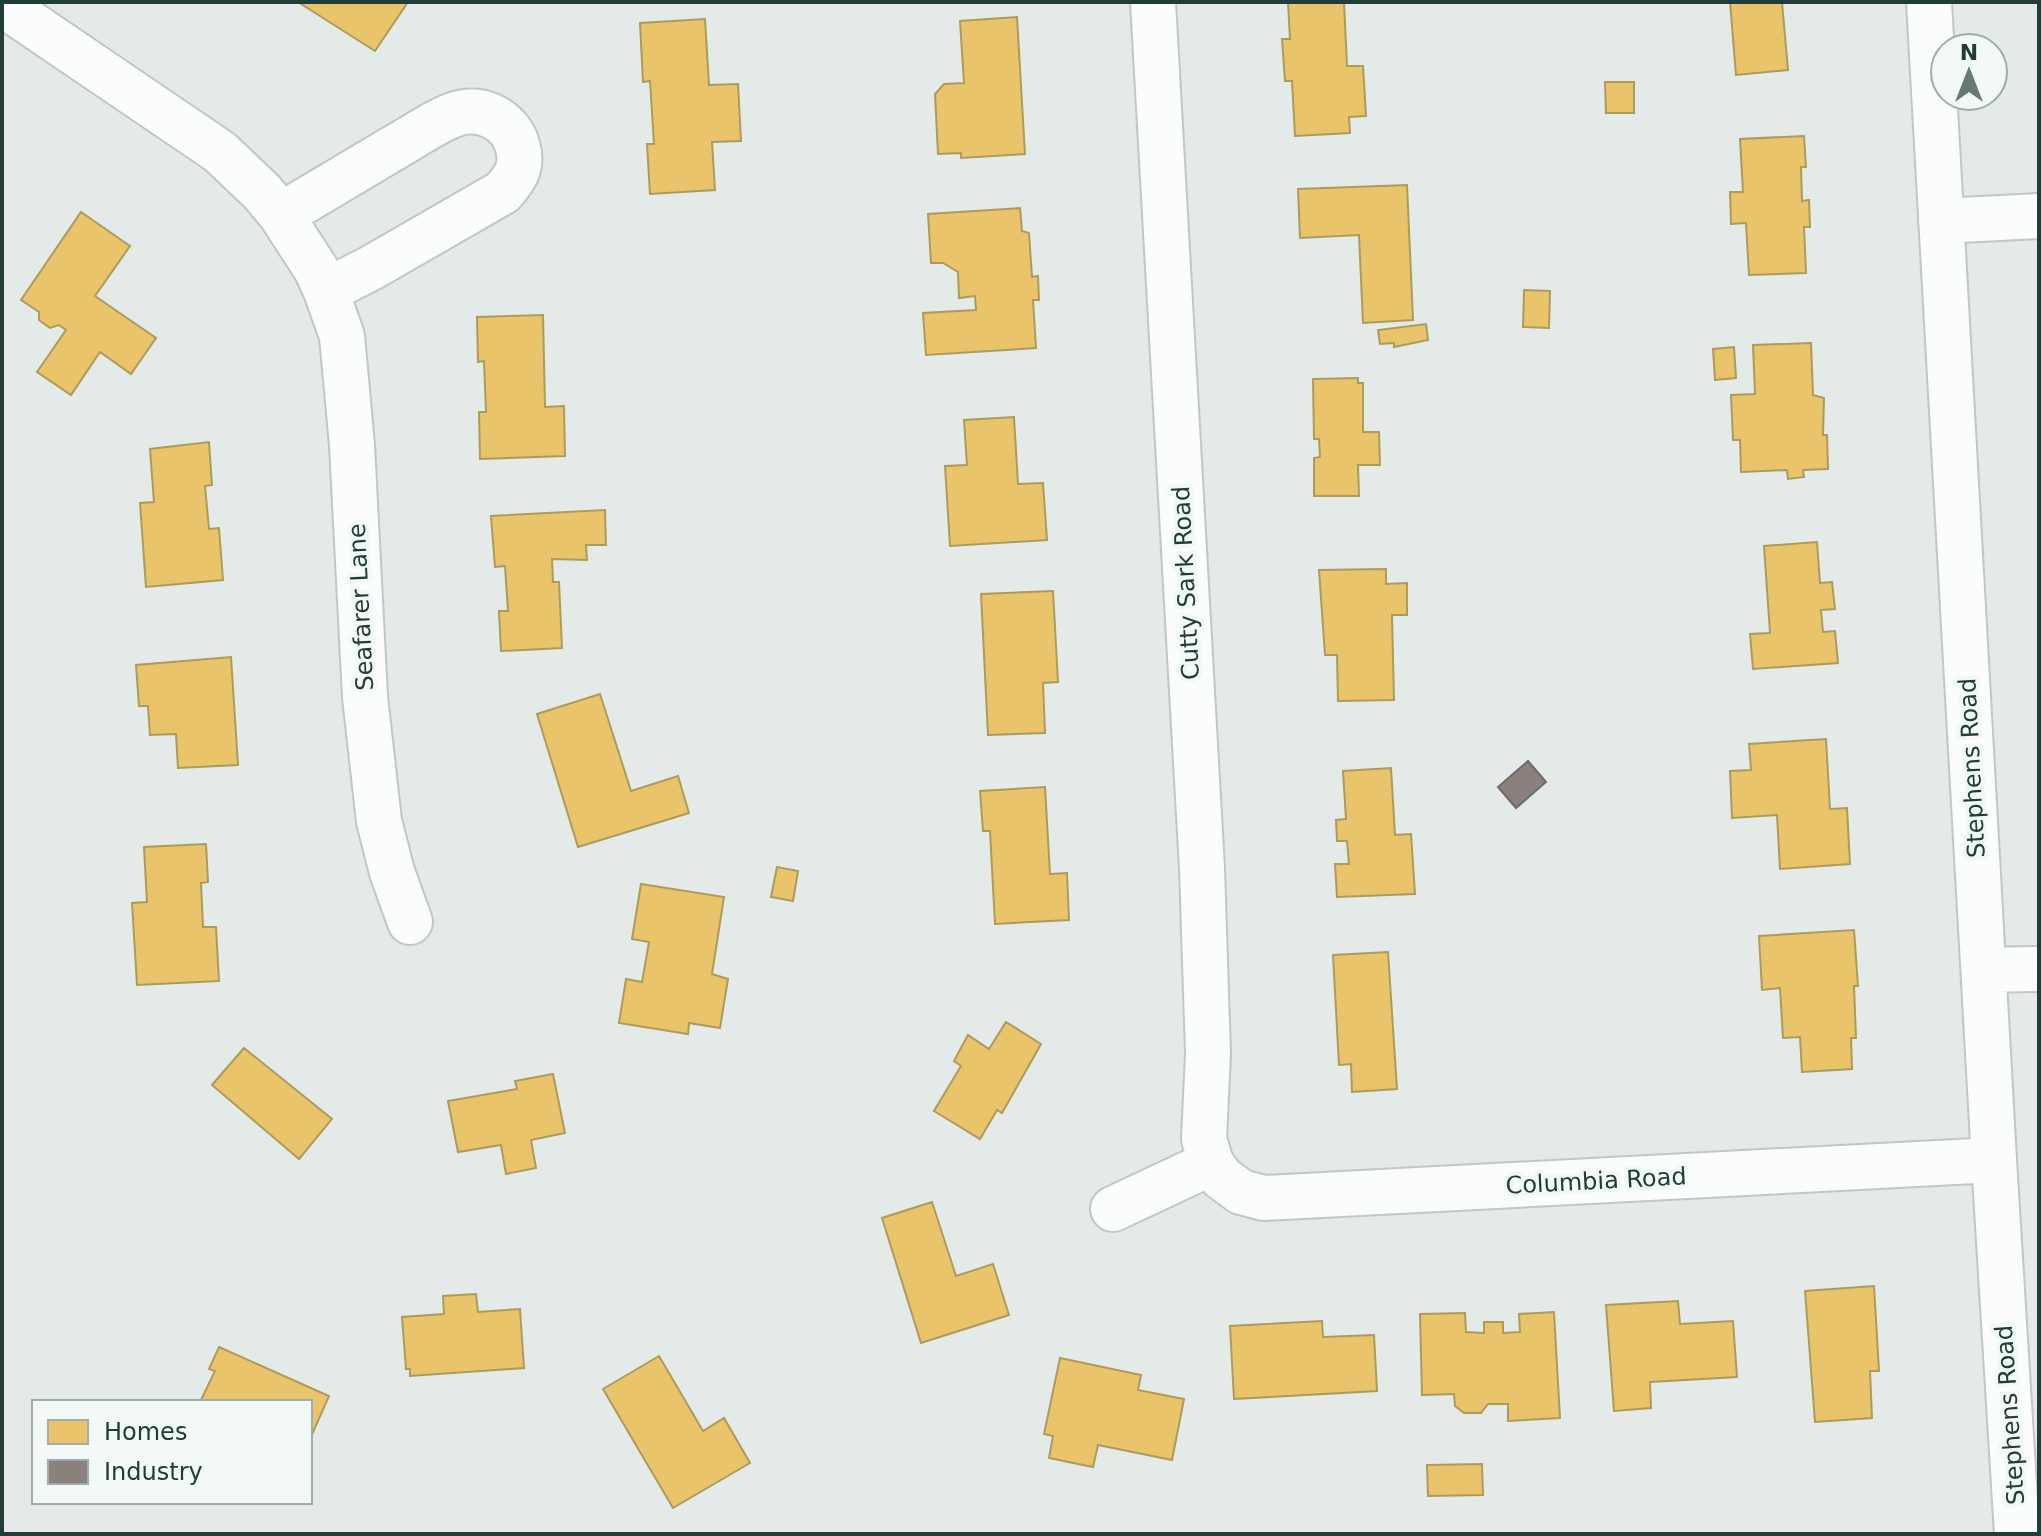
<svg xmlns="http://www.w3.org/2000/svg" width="2041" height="1536" font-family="'DejaVu Sans',sans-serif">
<rect width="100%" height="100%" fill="#e4eae8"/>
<path fill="#e9c46a" stroke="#ad9b5b" stroke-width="2" d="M298 2H408L375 51Z
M1288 2H1344L1347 66H1363L1366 116 1349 117 1350 133 1295 136 1292 81H1285L1282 39H1290Z
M1730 2H1782L1788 70 1736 75Z
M1017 17 1025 154 961 158V153L938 154 935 94 944 84 964 83 960 21Z
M705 19 709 85 738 84 741 141 712 142 715 190 650 194 647 144H654L650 81 643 82 640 23Z
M1605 82H1634V113H1606Z
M1804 136 1806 167H1801L1802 201 1809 200 1810 227H1804L1806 273 1749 275 1746 223 1731 224 1730 192H1743L1740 139Z
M1407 185 1413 320 1363 323 1359 235 1300 238 1298 189Z
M1020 208 1022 231 1029 233 1032 277 1038 276 1039 300H1033L1036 348 926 355 923 313 976 310 975 296 959 298 958 272 943 263H931L928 214Z
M81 212 130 246 95 296 156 338 131 374 100 352 71 395 37 372 66 330 59 325 50 328 39 320V312L21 300Z
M1524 290 1550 291 1549 328 1523 327Z
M543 315 545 407 564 406 565 456 480 459 479 412H486L484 361 478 362 477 317Z
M1426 324 1428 340 1394 347V343L1380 344 1378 330Z
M1811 343 1813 395 1824 398 1823 435H1827L1828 469 1803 470 1804 477 1788 479 1787 470 1741 472 1740 440H1733L1731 395 1755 394 1753 345Z
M1734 347 1736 378 1715 380 1713 349Z
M1358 378V383H1363V432H1379L1380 465H1358L1359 496H1314V458L1320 457 1319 439H1314L1313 379Z
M1014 417 1018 484 1043 483 1047 540 950 546 945 466 967 465 964 420Z
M209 442 212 485 205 486 209 529 219 528 223 580 146 587 140 503 154 502 150 449Z
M605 510 606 545H586L587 560 552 559 553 582H559L562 648 501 651 499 611H508L505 566 495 567 491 516Z
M1817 542 1820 583 1832 582 1835 609 1821 610 1823 632 1835 631 1838 663 1753 669 1750 634 1770 633 1764 546Z
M1386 569V584L1407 583V615H1392L1394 700 1338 701 1337 655H1325L1319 570Z
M1053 591 1058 682 1043 683 1045 733 988 735 981 594Z
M231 657 238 765 178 768 176 734 150 735 148 706H139L136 665Z
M600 694 631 791 678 776 689 813 578 847 537 714Z
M1826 739 1830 809 1847 808 1850 864 1780 869 1777 815 1732 818 1730 771 1751 770 1749 744Z
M1391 768 1395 835 1411 834 1415 894 1337 897 1335 864H1349L1347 841H1337L1336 820 1346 819 1343 771Z
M1045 787 1050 874 1067 873 1069 920 995 924 990 831H983L980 791Z
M206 844 208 882 201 883 203 927H216L219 981 137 985 132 903 147 902 144 847Z
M777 867 798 871 793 901 771 897Z
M641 884 724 897 712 974 728 979 720 1028 689 1023 688 1034 619 1023 626 979 642 982 649 942 632 939Z
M1854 930 1858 986H1854L1856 1038H1851L1852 1069 1802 1072 1800 1037 1783 1038 1780 988 1762 990 1759 936Z
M1388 952 1397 1089 1352 1092 1351 1064 1339 1065 1333 955Z
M1006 1022 1041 1044 1002 1113 997 1110 980 1139 934 1111 961 1066 954 1061 968 1035 989 1049Z
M244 1048 332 1119 299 1159 212 1085Z
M553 1074 565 1133 531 1140 536 1168 506 1174 501 1145 458 1152 448 1101 517 1089 515 1081Z
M932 1202 956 1276 993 1264 1009 1315 921 1343 882 1218Z
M1874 1286 1879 1371H1870L1872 1418 1815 1422 1805 1291Z
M476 1294 478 1312 520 1309 524 1368 410 1376V1369H406L402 1317 444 1314 443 1296Z
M1678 1301 1680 1324 1733 1321 1737 1377 1650 1382 1651 1408 1614 1411 1606 1305Z
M1554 1312 1560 1418 1508 1421V1404H1488L1481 1413H1464L1455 1406 1454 1394 1422 1395 1420 1314 1465 1313 1466 1332 1484 1333V1322H1503V1333L1520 1332 1519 1314Z
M1322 1321 1323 1337 1374 1335 1377 1391 1234 1399 1230 1326Z
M219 1347 329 1396 310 1439V1402H200L215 1371 209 1369Z
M659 1356 703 1431 724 1418 750 1463 673 1508 603 1389Z
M1060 1358 1141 1375 1138 1390 1184 1399 1172 1460 1098 1445 1093 1467 1049 1458 1053 1436 1044 1434Z
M1482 1464 1483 1495 1428 1496 1427 1465Z"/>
<path fill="#8a817c" stroke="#6b6c68" stroke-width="2" d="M1528 761 1546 782 1516 808 1498 787Z"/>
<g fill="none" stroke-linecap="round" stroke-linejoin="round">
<defs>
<path id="minor" d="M1153 2 1202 868 1208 1054 1204 1139 1211 1163 1222 1178 1241 1192 1264 1198 1994 1160
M1929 2 1994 1160 2017 1534
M2 4 220 152 262 192 281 215 316 269 326 291 342 336 352 445 365 697 379 821 392 872 410 922
M281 215C320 192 359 169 397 146 415 136 437 120 456 114 482 105 512 121 518 148 523 167 515 178 503 192L371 268 326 291
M1941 221 2039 216
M1984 970 2039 969
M1113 1209 1211 1163"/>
</defs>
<use href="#minor" stroke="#c1c7c5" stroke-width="48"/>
<use href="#minor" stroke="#fbfcfc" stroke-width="44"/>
</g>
<g text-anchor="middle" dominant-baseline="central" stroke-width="8" stroke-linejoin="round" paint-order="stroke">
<g font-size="24" fill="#223c39" stroke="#f2f8f6">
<text transform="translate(1186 583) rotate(-93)">Cutty Sark Road</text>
<text transform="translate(361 607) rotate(-93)">Seafarer Lane</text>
<text transform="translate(1972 768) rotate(-93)">Stephens Road</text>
<text transform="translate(1596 1181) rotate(-3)">Columbia Road</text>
<text transform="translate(2010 1415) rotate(-94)">Stephens Road</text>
</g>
</g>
<rect width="2041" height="1536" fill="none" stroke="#223c39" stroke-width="8"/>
<rect x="32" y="1400" width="280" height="104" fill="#f2f8f6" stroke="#9fadaa" stroke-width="2"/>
<rect x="48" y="1420" width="40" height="24" fill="#e9c46a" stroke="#9fadaa" stroke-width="2"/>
<text x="104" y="1440" font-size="24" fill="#223c39">Homes</text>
<rect x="48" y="1460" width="40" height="24" fill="#8a817c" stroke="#9fadaa" stroke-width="2"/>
<text x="104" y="1480" font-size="24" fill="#223c39">Industry</text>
<g transform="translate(1969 72)"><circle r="38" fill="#f2f8f6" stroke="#9fadaa" stroke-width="2"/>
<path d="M0-6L14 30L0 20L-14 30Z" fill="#667976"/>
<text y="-12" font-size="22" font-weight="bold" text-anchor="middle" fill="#223c39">N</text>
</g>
</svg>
